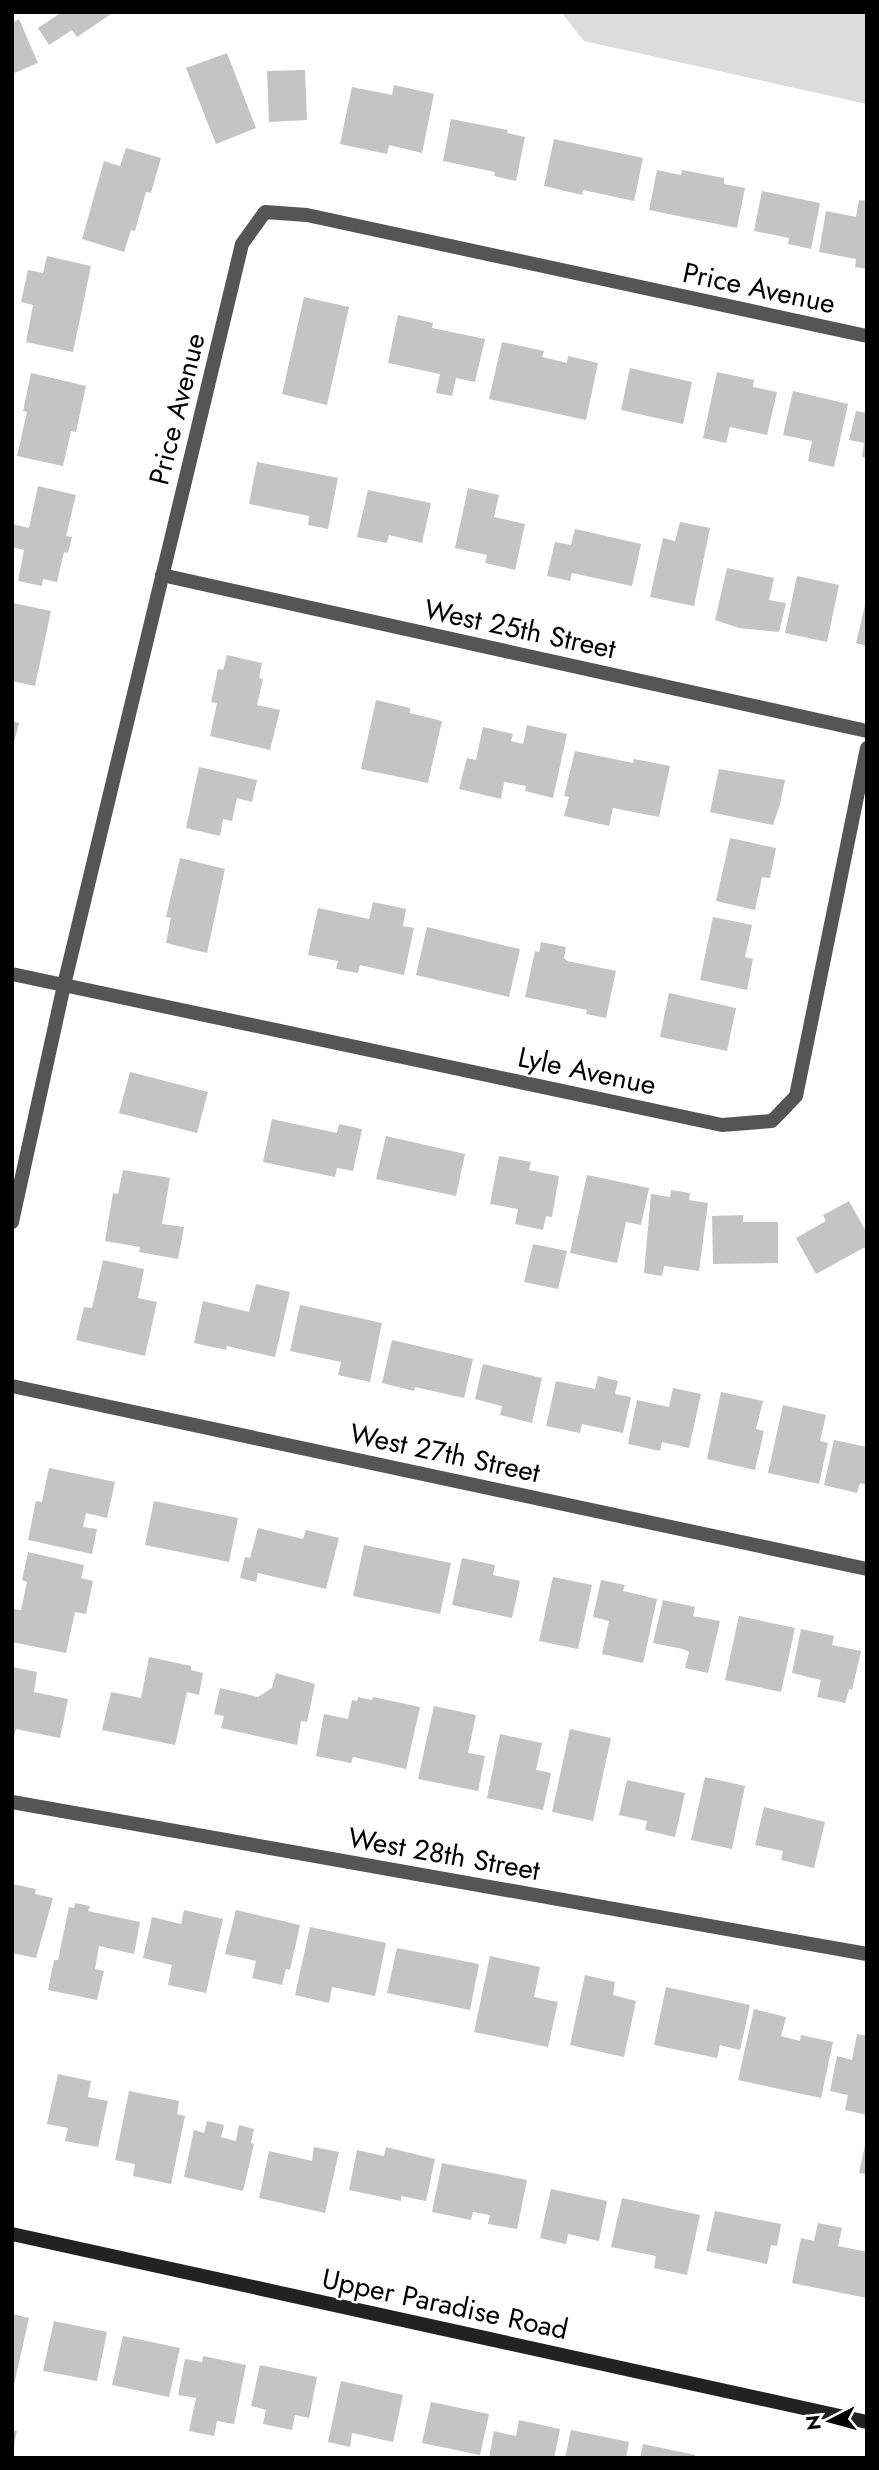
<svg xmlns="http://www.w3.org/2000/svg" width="879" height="2470" font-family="Jost,sans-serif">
<rect width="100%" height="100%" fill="#fff"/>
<path fill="#dcdcdc" d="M561 12H867V104L584 41Z"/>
<path fill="#c4c4c4" d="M62 12H114L77 37 72 30 49 45 38 28Z
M19 19 38 63 12 74V23Z
M227 53 256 128 216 144 186 68Z
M305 70 307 120 269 122 267 71Z
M394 85 434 94 422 153 389 145 387 154 340 144 352 87 392 95Z
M451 119 508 130 507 133 525 137 516 181 494 176 495 172 443 161Z
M554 139 643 158 634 201 583 190 582 195 544 186Z
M126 148 161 158 151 193 146 192 135 231 131 230 124 252 82 239 104 161 120 166Z
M657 170 681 175 682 170 724 178V184L745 188 737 228 649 210Z
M762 191 820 203 811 249 788 244 789 238 754 231Z
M859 200 867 201V269L855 267 856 259 819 252 826 211 856 217Z
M47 256 91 266 73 352 26 342 33 305 21 302 28 270 43 273Z
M304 297 349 307 327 405 282 394Z
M398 315 433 323 432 328 485 339 475 382 456 378 452 396 436 393 440 374 388 363Z
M502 342 544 351 542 357 567 363 568 356 598 363 586 420 489 399Z
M630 368 692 382 683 424 621 410Z
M717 372 754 380 753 387 777 392 767 435 730 427 726 443 703 438Z
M31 373 86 386 76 432 71 431 63 466 17 456 27 412 23 411Z
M793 391 848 404 834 467 808 461 812 441 783 435Z
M856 411 867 413V458L862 457 864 443 849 440Z
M257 462 338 478 328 529 308 525 309 516 249 504Z
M38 486 76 495 66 536 72 537 68 553 64 552 57 582 43 579 42 586 18 581 24 550 12 547V524L29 528Z
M468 488 499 495 494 517 525 524 515 570 485 563 487 555 455 548Z
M368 490 431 503 422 543 389 535 387 543 357 537Z
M680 522 710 528 694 606 650 597 663 538 675 541Z
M575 529 641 544 632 586 572 573 570 581 547 576 555 542 571 545Z
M727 568 774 578 769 600 786 603 779 632 739 628 715 620Z
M797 576 839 585 827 642 785 633Z
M866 601H867V646L856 643Z
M13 603 51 611 35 686 12 681Z
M227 655 262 663 259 678 263 679 257 705 280 710 270 750 210 736 217 703 211 702 218 669 223 670Z
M376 700 410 708V713L442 721 428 783 361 769Z
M12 721 19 723 13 746H12Z
M527 725 567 734 553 798 525 791 526 786 504 782 501 799 459 789 467 758 476 760 483 727 513 734 511 741 523 744Z
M575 751 633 763 634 759 670 766 659 817 613 808 609 826 564 816 569 797 564 796Z
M199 767 257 780 252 802 237 798 232 821 223 819 220 836 186 828Z
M719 769 785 780 780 804 773 825 710 812Z
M730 838 776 848 770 878 762 877 755 910 716 901Z
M180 858 225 869 207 953 166 943 171 918 166 917Z
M373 902 406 909 403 926 414 928 404 975 360 965 358 973 336 969 338 961 308 955 318 908 369 919Z
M713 917 752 925 745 957 753 959 747 990 700 980Z
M427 927 520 949 509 997 416 975Z
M541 942 566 947 564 958 567 961 616 971 606 1018 586 1014 587 1010 525 997 535 951 539 952Z
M669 993 736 1008 727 1051 660 1037Z
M130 1072 208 1092 197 1133 119 1113Z
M272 1119 337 1133 339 1124 362 1129 353 1171 337 1168 335 1177 263 1162Z
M386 1136 465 1154 456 1196 376 1179Z
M499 1156 531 1162 529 1170 559 1176 552 1217 546 1216 543 1230 515 1224 518 1209 490 1204Z
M123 1170 170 1178 162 1224 184 1227 178 1259 139 1252 140 1247 105 1241 113 1193 118 1194Z
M587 1175 649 1188 641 1225 626 1222 617 1263 570 1253Z
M671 1190 690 1193 689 1200 708 1203 699 1271 664 1266 662 1276 644 1273 651 1194 670 1197Z
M849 1201 867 1233V1246L816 1274 796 1238 826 1221 823 1215Z
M743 1215V1222H778V1263L713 1264 712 1216Z
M533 1244 567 1251 558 1289 524 1282Z
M103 1260 144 1269 138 1298 157 1302 145 1356 76 1340 84 1307 92 1308Z
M256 1284 290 1292 275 1357 227 1346 226 1350 194 1343 203 1301 249 1312Z
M300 1305 382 1323 370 1382 338 1375 341 1362 290 1351Z
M392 1340 473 1359 464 1398 415 1387 414 1391 382 1383Z
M483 1364 542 1378 532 1423 500 1415 502 1406 475 1399Z
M598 1376 618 1381 615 1394 631 1397 623 1433 582 1424 580 1433 546 1426 556 1381 595 1389Z
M673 1388 701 1394 689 1448 662 1442 660 1451 628 1444 637 1400 669 1407Z
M721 1392 763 1401 756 1429 764 1431 755 1470 707 1459Z
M783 1405 826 1415 820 1441 828 1443 819 1484 768 1473Z
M834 1440 867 1447V1485L860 1483 857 1493 824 1485Z
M49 1468 115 1482 107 1518 86 1513 83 1527 97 1529 92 1554 28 1540 36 1501 42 1502Z
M154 1501 238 1518 229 1562 145 1545Z
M258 1528 303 1539 306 1530 339 1538 326 1589 258 1573 256 1582 240 1578 245 1557 250 1558Z
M364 1545 451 1563 440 1614 353 1596Z
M28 1552 84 1565 81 1578 93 1581 86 1614 75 1612 66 1653 12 1642V1609L21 1610 27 1582 22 1580Z
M462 1558 495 1565 493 1575 520 1581 512 1618 452 1605Z
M553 1577 592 1585 578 1649 539 1641Z
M601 1580 625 1585 623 1591 657 1599 643 1663 602 1654 609 1621 593 1617Z
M663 1600 695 1607 693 1616 720 1621 708 1673 685 1668 689 1652 683 1649 653 1643Z
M739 1616 795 1628 781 1692 725 1680Z
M801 1629 834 1636 832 1645 861 1651 852 1690 849 1689 845 1703 817 1697 821 1680 792 1673Z
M149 1657 191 1666V1670L203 1673 199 1695 187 1692 175 1745 102 1730 111 1692 141 1698Z
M12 1667 37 1672 34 1692 68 1699 60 1738 16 1729 12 1743Z
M276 1673 315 1684 307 1722 301 1721 297 1745 221 1728 224 1716 214 1714 220 1688 258 1697 272 1688Z
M358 1697 372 1700 373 1697 420 1707 406 1769 353 1757 351 1763 316 1756 324 1714 348 1719 352 1700 357 1701Z
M434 1706 476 1715 468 1753 485 1756 478 1791 418 1779Z
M570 1729 611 1738 593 1821 552 1812Z
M500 1734 542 1743 536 1770 551 1773 543 1810 487 1798Z
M705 1777 745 1786 732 1849 691 1840Z
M627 1780 685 1793 675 1837 645 1830 647 1821 619 1815Z
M764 1807 825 1822 814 1868 781 1860 783 1851 755 1845Z
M12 1884 36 1889 35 1894 53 1898 36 1958 12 1953Z
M75 1903 90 1906 88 1911 140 1922 134 1954 99 1946 95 1969 104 1971 97 2000 48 1990 54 1960H58L69 1907 74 1908Z
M184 1910 223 1919 206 1993 168 1985 172 1965 143 1958 152 1917 181 1924Z
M236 1910 300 1925 290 1970 286 1969 282 1985 252 1978 256 1961 225 1954Z
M310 1927 386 1943 375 1996 332 1987 329 2003 295 1995Z
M397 1948 479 1964 470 2010 387 1993Z
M490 1956 540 1967 534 1997 558 2002 548 2047 474 2032Z
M585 1975 615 1982 613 1995 636 2001 624 2057 570 2045Z
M666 1987 750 2005 740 2050 720 2045 717 2058 654 2045Z
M754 2009 786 2017 781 2036 800 2041 801 2035 833 2042 821 2098 738 2080Z
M857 2034 867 2036V2115L845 2110 848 2095 830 2091 837 2056 852 2060Z
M58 2074 91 2081 88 2097 108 2101 98 2147 65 2141 68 2128 47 2124Z
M129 2091 179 2101 177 2114 185 2116 171 2184 133 2176 135 2164 115 2160Z
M207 2121 224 2125 221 2137 236 2141 239 2125 254 2129 251 2143 254 2144 243 2191 184 2177 194 2130 204 2133Z
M866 2141H867V2174L859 2173Z
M314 2147 339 2152 325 2213 259 2198 269 2151 312 2161Z
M386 2147 435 2159 426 2201 401 2196V2201L349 2190 357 2150 384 2156Z
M442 2163 527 2180 517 2229 488 2224 490 2215 473 2212 471 2220 432 2212Z
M551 2189 607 2201 599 2241 568 2234 566 2244 540 2238Z
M622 2198 700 2215 687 2275 654 2268 656 2256 611 2247Z
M715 2211 781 2224 777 2246 771 2245 767 2264 706 2251Z
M818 2223 842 2228 838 2246 867 2252V2298L792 2283 801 2238 814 2241Z
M12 2314 29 2318 13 2389H12Z
M54 2321 107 2332 97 2381 43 2371Z
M123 2336 180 2348 169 2397 112 2385Z
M203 2356 246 2365 234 2424 217 2421 214 2436 189 2431 196 2398 178 2395 185 2359 202 2362Z
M260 2365 317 2377 309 2418 295 2415 292 2430 263 2424 266 2410 251 2406Z
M341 2381 403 2395 393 2442 352 2433 350 2447 328 2442Z
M431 2402 489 2414 480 2455 422 2443Z
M519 2420 560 2429 554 2458H489L494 2431 516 2436Z
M12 2430 17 2431 13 2449H12Z
M571 2430 629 2442 626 2458H565Z
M643 2444 695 2455V2458H640Z"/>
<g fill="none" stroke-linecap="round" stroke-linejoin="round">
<path stroke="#555" stroke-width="14" d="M162 575 867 731
M12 974 722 1125 772 1121 796 1096 867 748
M12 1222 64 985 242 244 265 212 307 215 867 336
M12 1386 867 1569
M12 1802 867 1954"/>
<path stroke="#222" stroke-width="14" d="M12 2234 867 2422"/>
</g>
<g text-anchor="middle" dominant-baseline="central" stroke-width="5" stroke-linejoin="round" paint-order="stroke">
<g font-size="28" fill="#000" stroke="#fff">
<text transform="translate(759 288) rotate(12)">Price Avenue</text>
<text transform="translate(177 409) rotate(-76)">Price Avenue</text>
<text transform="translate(520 629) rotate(12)">West 25th Street</text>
<text transform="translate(587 1071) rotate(12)">Lyle Avenue</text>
<text transform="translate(445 1453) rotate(12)">West 27th Street</text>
<text transform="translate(444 1854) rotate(10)">West 28th Street</text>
<text transform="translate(445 2304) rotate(12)">Upper Paradise Road</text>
</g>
</g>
<rect width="879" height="2470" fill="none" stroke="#000000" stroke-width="28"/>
<g transform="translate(830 2421) rotate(264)" stroke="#ffffff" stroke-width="5" paint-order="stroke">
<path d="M0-5L12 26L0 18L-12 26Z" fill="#000000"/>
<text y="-10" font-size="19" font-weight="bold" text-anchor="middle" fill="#000000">N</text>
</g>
</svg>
